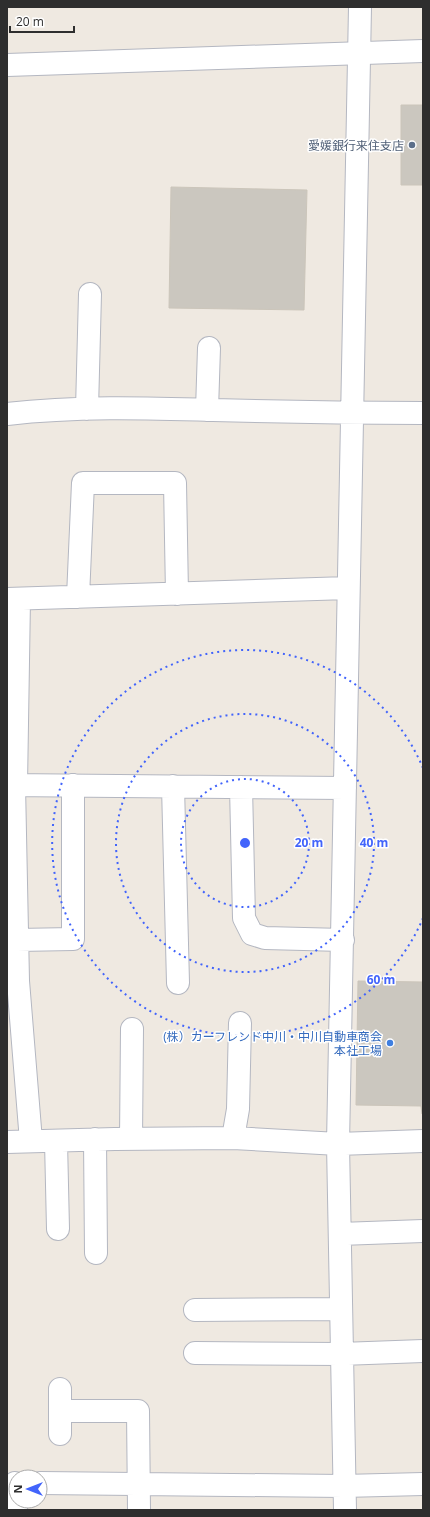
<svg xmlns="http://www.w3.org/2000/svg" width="430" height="1517" font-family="'Open Sans','Noto Sans JP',sans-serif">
<rect width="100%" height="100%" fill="#efe9e1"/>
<path fill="#cbc7bf" stroke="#cbc5ba" d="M401 105H423V185H401Z
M171 187 307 190 304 310 169 308Z
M358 981 423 982V1114H422L421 1106 356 1105Z"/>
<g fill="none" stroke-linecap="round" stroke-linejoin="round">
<defs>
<path id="street" d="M87 409 90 294
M207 410 209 348
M7 414C76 406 144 408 213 410 283 412 353 413 423 413
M78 597 83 483H175L177 594
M7 599 348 588
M7 785 345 788
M14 785 18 981 31 1141
M16 785 19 599
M173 786 178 983
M241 787 244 918 252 934 265 938 343 940
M17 940 73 939V785
M233 1138 238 1109 240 1023
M95 1139 96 1253
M131 1139 132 1029
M56 1141 58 1229
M7 1142 115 1139 233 1138 338 1144 423 1141
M340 1234 423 1231
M195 1310 341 1309
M195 1353 341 1354 423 1351
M60 1389V1434
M60 1411H138L139 1510
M15 1483 16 1510
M40 1483 343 1486 423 1484
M345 1510 338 1144 360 7"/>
<path id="secondary" d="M7 65 423 51"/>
</defs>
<use href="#street" stroke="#b4b7c1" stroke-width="24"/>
<use href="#secondary" stroke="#b4b7c1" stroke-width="24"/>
<use href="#street" stroke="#fff" stroke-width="22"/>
<use href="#secondary" stroke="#fff" stroke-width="22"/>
</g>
<g fill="none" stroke="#4264fb" stroke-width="2" stroke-dasharray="2 4">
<circle cx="245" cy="843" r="64"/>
<circle cx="245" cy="843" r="129"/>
<path d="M423 918A193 193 0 1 1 423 768"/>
</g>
<circle fill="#5c6f8a" stroke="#fff" stroke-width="1.5" cx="412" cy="145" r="4"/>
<circle fill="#3f7fe0" stroke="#fff" stroke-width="1.5" cx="390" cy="1043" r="4"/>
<g text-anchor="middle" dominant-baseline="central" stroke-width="3" stroke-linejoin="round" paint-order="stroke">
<g font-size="12" fill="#4e5e75" stroke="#fff" text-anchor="end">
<text x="404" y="145">愛媛銀行来住支店</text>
</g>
<g font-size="12" fill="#366cbe" stroke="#fff" text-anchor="end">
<text x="382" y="1036">(株）カーフレンド中川・中川自動車商会<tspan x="382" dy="14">本社工場</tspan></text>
</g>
</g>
<circle cx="245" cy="843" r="6" fill="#4264fb" stroke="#fff" stroke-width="2"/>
<g font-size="12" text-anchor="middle" font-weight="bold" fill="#4264fb" stroke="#fff" stroke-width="3" stroke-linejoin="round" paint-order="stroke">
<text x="309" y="847">20 m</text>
<text x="374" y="847">40 m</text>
<text x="381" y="984">60 m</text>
</g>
<rect width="430" height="1517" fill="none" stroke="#2e2e2e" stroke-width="16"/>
<g transform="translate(28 1489) rotate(270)"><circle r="19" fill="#ffffff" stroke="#ababab"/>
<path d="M0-3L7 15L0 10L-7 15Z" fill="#4264fb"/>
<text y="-6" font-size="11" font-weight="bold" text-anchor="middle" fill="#2e2e2e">N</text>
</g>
<path d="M10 26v6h64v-6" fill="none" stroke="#2e2e2e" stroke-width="2"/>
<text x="16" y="26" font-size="12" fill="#2e2e2e" stroke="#ffffff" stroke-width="3" paint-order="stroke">20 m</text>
</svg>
